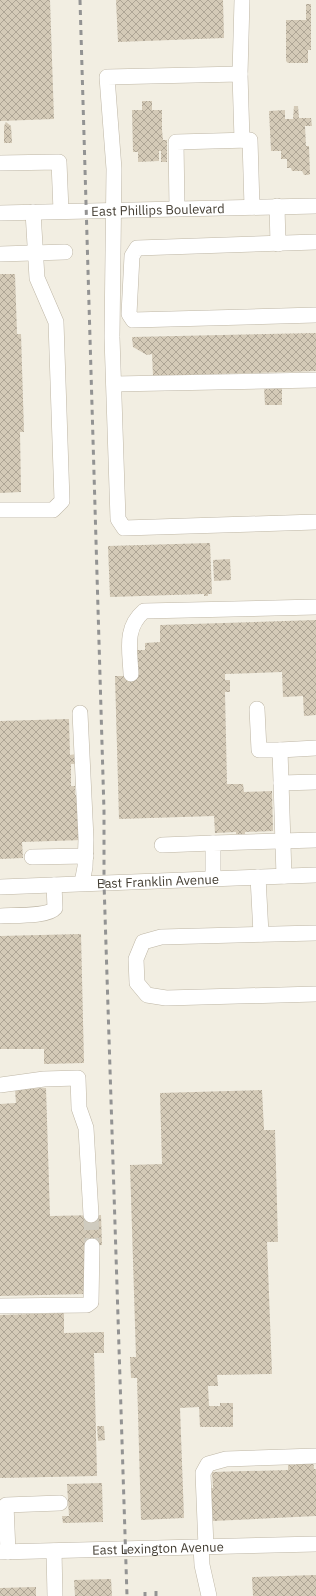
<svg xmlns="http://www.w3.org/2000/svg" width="316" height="1596" font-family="'IBM Plex Sans',sans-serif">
<defs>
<pattern id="building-cross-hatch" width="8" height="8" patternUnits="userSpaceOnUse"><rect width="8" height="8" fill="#d4cab7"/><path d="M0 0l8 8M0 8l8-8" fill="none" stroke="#aea595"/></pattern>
</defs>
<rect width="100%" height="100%" fill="#f2eee2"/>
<path fill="url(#building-cross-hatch)" d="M0 0H50L54 119 0 121Z
M116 0H223L224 38 118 42Z
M306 4H311V50H308V63H288L286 61V20H306Z
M142 101H152V110H162V130L163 140H167V162H161V151H159V161L138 162V152H133L132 110H142Z
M294 106H298L299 118H311L312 126H305L306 146H309L310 174 308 175H304L302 171H292L291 168H287V159H281V151H271L269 111 285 110V119H293Z
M6 122 11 126 12 143H4V126Z
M0 274H15L17 334H21L24 432H20L21 492 0 493Z
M316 333V371L153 376 152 354 147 355 133 347 132 337Z
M264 386H282V405H265Z
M210 543 212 594H208V596H204V594L110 597 108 546Z
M230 559 231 580 214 581 213 560Z
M316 620V715L304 716 303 696 283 697 282 672 225 674V680H230V692H225L227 784H243L244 792 272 791 273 831 245 832V834H236V832L215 833 214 816 119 819 115 676H137L136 650H145V643L160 642V625Z
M69 719 70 755 76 754V764H71V786H75V795H77L83 840 22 842 23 858 0 859V721Z
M81 934 84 1063 44 1064V1049H0V936Z
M46 1088 50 1216 101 1215 102 1245 84 1246 86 1294 0 1296V1104L16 1103 15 1089Z
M262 1090 264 1130H275L278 1242H267L272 1374 217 1375 218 1386H208L209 1406H220V1403H233V1427H200L199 1407 180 1408 184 1518 141 1520 137 1378H131L130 1357H136L130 1165 162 1164 160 1093Z
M64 1313V1333L104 1332V1353H94L97 1476 0 1478V1315Z
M97 1426H104L105 1440 98 1441Z
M313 1459 314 1469H316V1516L212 1521 211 1488H213L212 1472 288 1470V1465H296V1460Z
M102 1483 103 1522 63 1523 62 1516H69L67 1484Z
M316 1575V1596H253L252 1577Z
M111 1579 112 1596H75L74 1580Z
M36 1587V1596H0V1588Z"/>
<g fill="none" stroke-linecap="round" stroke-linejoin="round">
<path stroke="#cfcbbf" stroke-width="15" stroke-dasharray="15 8" stroke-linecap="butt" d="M91 1215 92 1246"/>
<defs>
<g id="minor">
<path d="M240 74 242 0"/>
<path d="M242 140 240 74 107 77 114 169 112 337 118 519 124 528 316 522"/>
<path d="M0 163 59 162 61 211"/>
<path d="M277 206 278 244"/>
<path d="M177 208 176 142 250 140 252 207"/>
<path id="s1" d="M0 213 316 206"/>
<path d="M316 242 137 248 132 256 129 314 133 320 316 315"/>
<path d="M0 254 65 252"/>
<path d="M114 384 316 380"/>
<path d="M0 510H53L62 501 56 322 37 278 33 212"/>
<path d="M131 674C130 650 124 628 144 611L316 607"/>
<path d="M257 709 259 750H280L284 876"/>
<path d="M80 713 86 839 85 867 82 883"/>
<path d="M280 750 316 748"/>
<path d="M281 783 316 782"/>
<path d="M162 845 213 843"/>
<path d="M32 857 86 856"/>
<path d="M258 877 261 934"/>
<path d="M213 878V843L316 840"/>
<path id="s2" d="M0 887 316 875"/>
<path d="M0 916C12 915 48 917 55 908L54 885"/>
<path d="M316 933 161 937 143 942 136 959 137 983 147 995 166 998 316 994"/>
<path d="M0 1085 44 1079 78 1078 79 1108 86 1128 91 1215"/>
<path d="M0 1306 87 1305 91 1302 92 1246"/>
<path d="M201 1547 202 1565 209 1596"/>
<path d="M206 1547 203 1473 208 1464 226 1459 316 1456"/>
<path d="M54 1551 55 1596"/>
<path id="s3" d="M0 1552 316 1544"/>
<path d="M8 1552 6 1505 60 1503"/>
</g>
</defs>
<use href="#minor" stroke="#beb6a5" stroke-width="16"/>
<use href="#minor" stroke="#fff" stroke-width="15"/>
<path stroke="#939393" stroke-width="3" stroke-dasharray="5 5" stroke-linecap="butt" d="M80 0 104 811V883L127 1596
M156 1591V1596
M145 1592V1596"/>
</g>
<g text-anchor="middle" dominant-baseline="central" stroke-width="3" stroke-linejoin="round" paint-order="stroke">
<g font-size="13" fill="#443e33" stroke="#fff">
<text stroke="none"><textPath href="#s1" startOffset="158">East Phillips Boulevard</textPath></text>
<text stroke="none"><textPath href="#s2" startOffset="158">East Franklin Avenue</textPath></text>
<text stroke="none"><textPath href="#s3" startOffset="158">East Lexington Avenue</textPath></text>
</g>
</g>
</svg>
